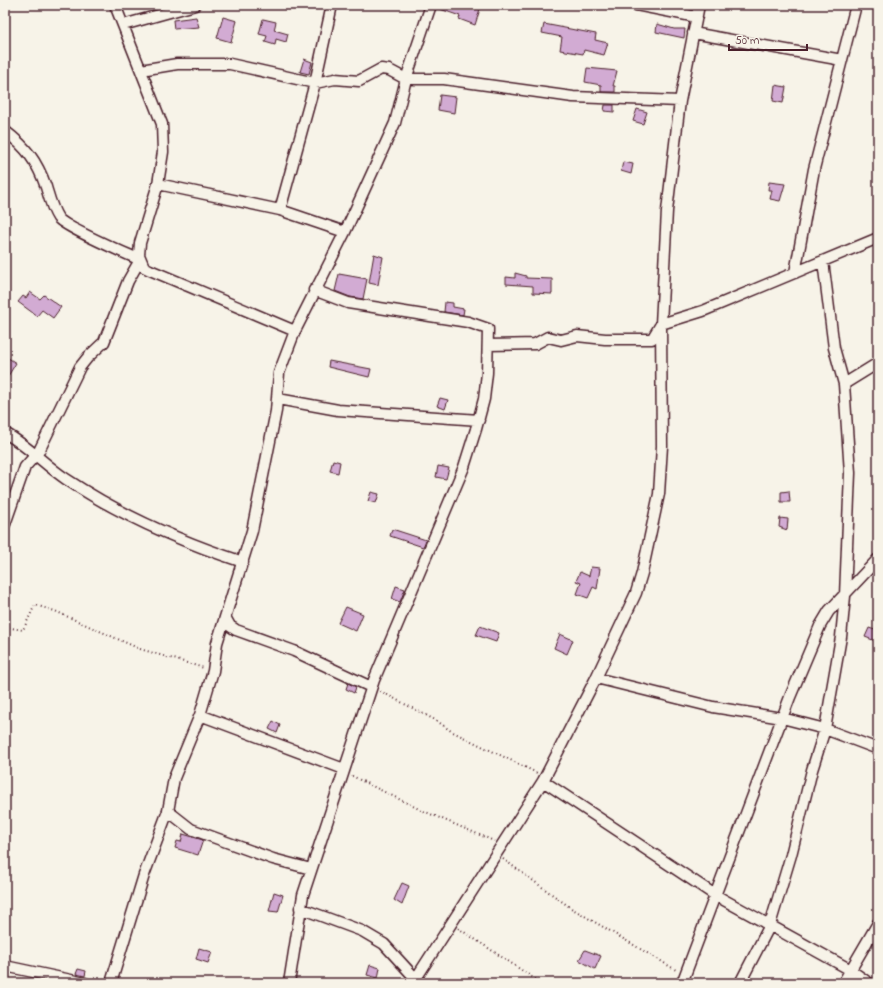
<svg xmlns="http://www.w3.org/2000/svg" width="883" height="988" font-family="'Indie Flower',sans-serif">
<rect width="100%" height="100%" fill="#f7f3e8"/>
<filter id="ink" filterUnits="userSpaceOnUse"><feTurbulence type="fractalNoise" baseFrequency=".025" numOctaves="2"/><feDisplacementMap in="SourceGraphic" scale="8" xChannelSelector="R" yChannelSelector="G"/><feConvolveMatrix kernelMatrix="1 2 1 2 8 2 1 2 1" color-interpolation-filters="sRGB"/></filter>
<g filter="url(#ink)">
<path fill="#d2abd3" stroke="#4a1f2b" d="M437 5H466L480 9 475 25 459 19 460 16 437 8Z
M196 17 199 27 174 29 173 20Z
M223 17 237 21 231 42 217 38Z
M263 19 276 22 274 30 288 34 286 42 276 39 275 45 265 42 267 36 259 34Z
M544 24 596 34 595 40 608 43 604 55 584 50 583 54 560 50 562 37 542 33Z
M657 24 674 29H685L684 38 656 32Z
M304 59 312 62 309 74 300 72Z
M587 68 617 71 613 86H615V92H601V85L585 82Z
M775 85 786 87 783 103 773 101Z
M440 95 456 97 454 113 438 110Z
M605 105H614V112L604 111Z
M637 109 647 112 643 124 633 121Z
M623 162 633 164 631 174 621 171Z
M769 182 785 184 780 201 770 199 772 190H768Z
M374 254 383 257 378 285 369 283Z
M515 273 526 276V278L552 279V294L533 293V286L506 284V277L515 278Z
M339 274 367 279 363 299 350 297 335 291Z
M30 292 40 299 44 295 61 307 53 318 42 310 37 316 18 302 23 296 26 298Z
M445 302 453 303V307L464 309 463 315 444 312Z
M5 356 16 363 5 381Z
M329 361 371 369 369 377 328 367Z
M440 398 448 400 445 409 437 406Z
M333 460 340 462 338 473 330 471Z
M438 466 449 468 446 479 436 477Z
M789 491 790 502H781V492Z
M371 492 379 494 376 503 368 501Z
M780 518 788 519 787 530 779 527Z
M392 529 426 540 423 547 390 536Z
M591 567 600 568 597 589 593 587 588 598 577 594 581 583 576 581 580 572 589 576Z
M396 586 405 589 400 602 392 599Z
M346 607 363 614 356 631 338 623Z
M480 626 499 633 496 642 476 635Z
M869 628 878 631V642L865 637Z
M560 634 573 640 567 654 554 648Z
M348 683 356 687 354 693 346 689Z
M273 721 280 725 277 733 269 729Z
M183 834 203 840 198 855 175 848 177 841 181 842Z
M402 883 409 886 402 905 394 900Z
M274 892 283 895 278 912 269 911Z
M199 948 212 952 208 963 196 959Z
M585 950 601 956 595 969 579 960Z
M370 965 380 968 378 978 367 975Z
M78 969 86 971 85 976 76 974Z"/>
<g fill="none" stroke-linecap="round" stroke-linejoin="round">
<defs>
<path id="minor" d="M115 5 162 124 163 152 158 184 140 243 139 255 144 267 150 270 295 331
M636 5 697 17
M123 25 195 5
M693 33 842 60
M141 70 177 64H230L315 83 335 79 359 81 381 69 389 70 406 79H444L573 97 680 101
M5 131C26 147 37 161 46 187 49 197 52 209 58 218 66 228 125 253 140 260L128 281 104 342 88 357 80 367 39 451 25 467 5 524
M158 184 280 210 345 232
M280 210 315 83 332 5
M795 273 814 169 856 5
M488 345 535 344 548 337 561 340 577 336 605 339H652L661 324 703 311 878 238
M844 384 878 363
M278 399 338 410 479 420
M5 433C28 446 45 465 66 479 120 515 182 542 243 562
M225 617 230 626 236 630 294 651 371 687
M596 678 713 707 782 718 825 729 878 749
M200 715 344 769
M543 781 715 895 849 969 869 983
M168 811 191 829 273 859 311 869
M300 908 362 931 384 944 416 979
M5 966 85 983
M111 983 144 875 168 811 174 778 200 715 213 671 217 643 252 531 276 411 279 373 295 331 345 232 395 123 406 79 431 5
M289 983 303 895 374 680 464 467 476 429 484 399 487 373 488 329 468 322 348 303 314 290
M413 983 543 781 596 678 636 593 642 573 659 494 662 446 661 324 667 211 680 101 699 5
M682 983 790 697 820 626 829 611 878 559
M740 983 770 925 791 855 812 770 825 729 841 637 845 596 850 473 844 384 834 348 823 261
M843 983 878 923"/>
</defs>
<use href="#minor" stroke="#4a1f2b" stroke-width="13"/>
<path stroke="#4a1f2b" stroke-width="2" stroke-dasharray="1 3" stroke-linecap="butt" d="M5 627 23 630 35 605 55 611 140 649 204 668
M380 691 437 721 451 731 537 773
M352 776 421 810 494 841
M503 859 571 908 676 970
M458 928 541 983"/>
<use href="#minor" stroke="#f7f3e8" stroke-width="10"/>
</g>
</g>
<rect width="883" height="988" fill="none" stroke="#f7f3e8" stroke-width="20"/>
<rect x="10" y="10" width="863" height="968" fill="none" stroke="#4a1f2b" stroke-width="1.5" filter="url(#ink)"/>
<path d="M729 44v6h78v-6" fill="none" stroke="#4a1f2b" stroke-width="2"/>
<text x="735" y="44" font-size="12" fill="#4a1f2b" stroke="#f7f3e8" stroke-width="3" paint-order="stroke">50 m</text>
</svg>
